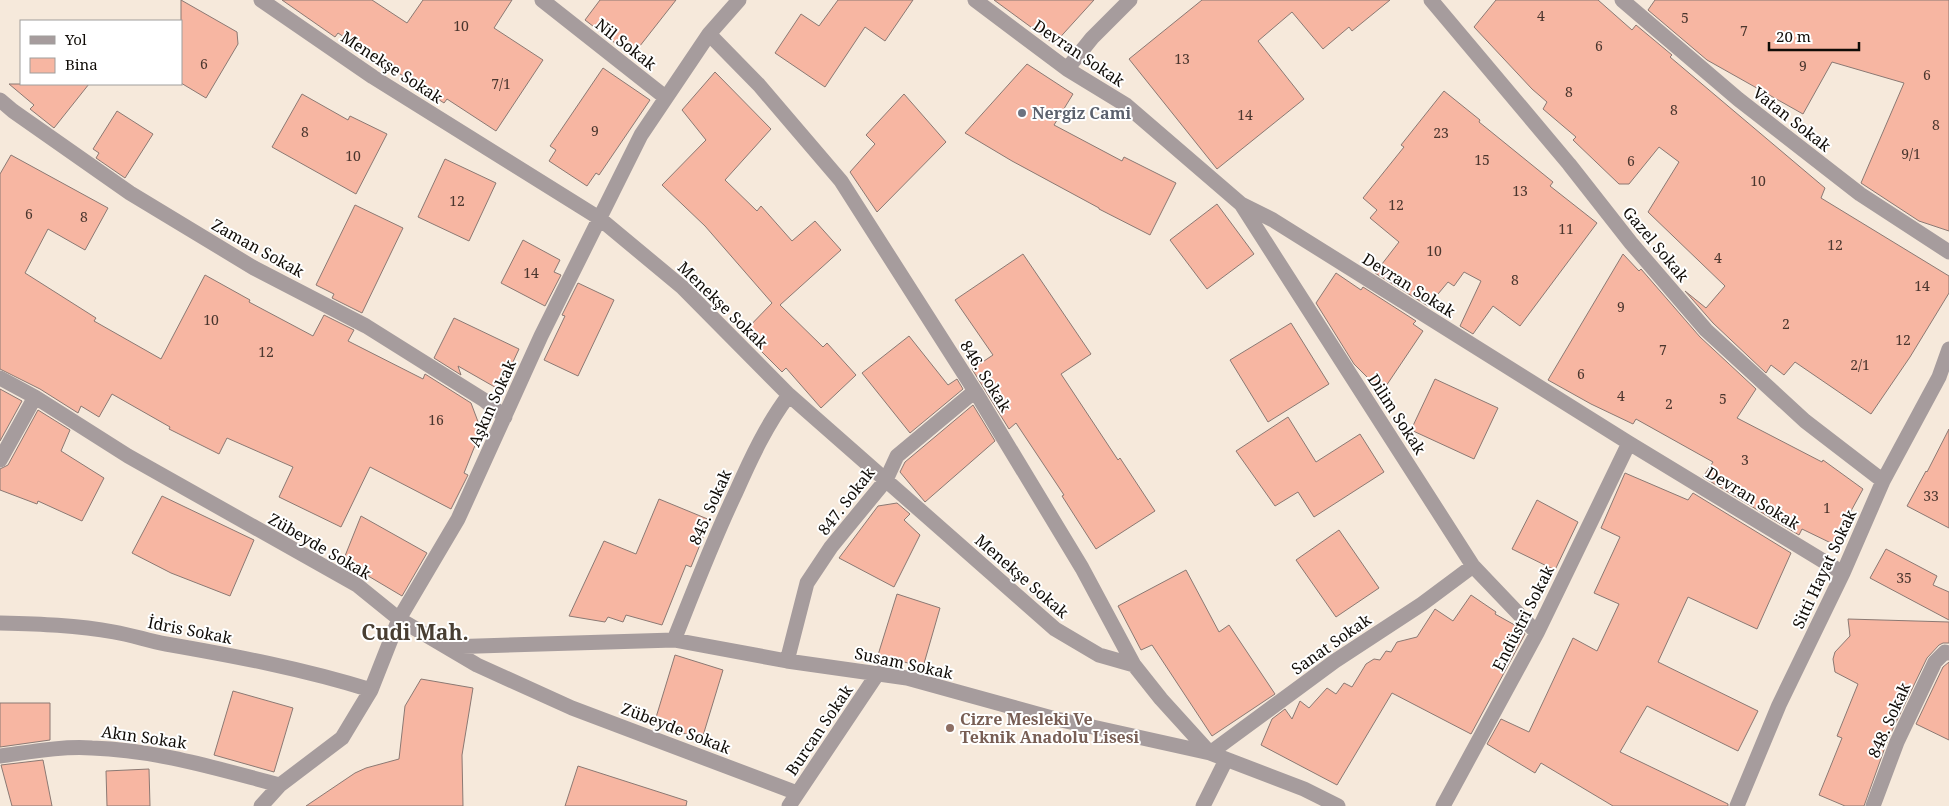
<svg xmlns="http://www.w3.org/2000/svg" width="1949" height="806" font-family="'Noto Serif',serif">
<rect width="100%" height="100%" fill="#f6e9db"/>
<path fill="#f7b6a2" stroke="#8b7973" d="M181 0 237 32 238 44 206 98 181 83Z
M282 0H372L407 23 423 0H512L494 28 543 60 496 131 447 99 444 103 338 33 335 37Z
M600 0H676L632 56 585 20Z
M838 0H913L885 41 865 27 825 87 775 53 801 14 819 26Z
M994 0H1094L1054 44Z
M1202 0H1390L1352 31 1349 27 1323 49 1292 12 1258 41 1304 99 1217 169 1129 59Z
M1496 0H1598L1632 30 1636 25 1672 55 1670 57 1825 188 1821 198 1949 276V293L1910 357 1871 414 1795 362 1784 375 1771 365 1766 373 1713 323 1685 291 1706 308 1725 286 1648 212 1679 162 1659 147 1629 184H1619L1573 140 1576 137 1543 109 1547 102 1532 89 1474 27Z
M1655 0H1949V231L1919 221 1861 183 1904 83 1832 62 1803 114 1707 60 1648 10Z
M1027 64 1073 94 1054 125 1122 161 1124 157 1176 183 1150 235 1099 209V208L1012 161 965 133Z
M603 68 650 100 599 175 596 173 587 186 549 161 556 150 550 146Z
M715 72 771 129 725 180 757 211 761 206 792 241 815 221 841 250 780 305 823 347 827 343 856 375 821 408 786 368 782 372 743 333 772 303 705 226 662 185 706 140 682 110Z
M9 84H89L54 128 30 109 34 105Z
M1444 91 1480 120 1479 122 1553 182 1550 186 1597 223 1520 326 1493 306 1473 334 1460 326 1481 281 1464 272 1454 286 1448 282 1428 306 1375 273 1399 242 1370 218 1377 210 1363 198 1404 147 1401 145Z
M302 94 348 120 350 116 387 134 356 194 272 147Z
M904 94 946 142 877 212 850 172 875 144 866 135Z
M117 111 153 134 125 178 96 158 99 153 93 149Z
M11 155 108 208 85 250 48 229 25 273 96 318 94 321 161 359 205 275 250 300 249 302 313 336 324 315 354 330 348 341 423 379 425 374 471 403 480 427 478 438 464 473 468 475 451 509 370 467 341 527 279 497 293 467 227 438 219 454 169 429 170 427 112 394 99 417 81 406 78 413 40 389 0 369V174Z
M445 159 496 183 469 241 418 217Z
M1217 204 1254 254 1207 289 1170 240Z
M355 205 403 228 362 313 332 298 334 294 316 285Z
M523 240 560 260 554 272 561 275 545 306 501 283Z
M1023 254 1091 354 1061 374 1118 460 1120 458 1155 511 1096 549 1062 496 1064 495 1016 423 1009 429 972 369 993 355 955 300Z
M1623 254 1639 271 1641 269 1700 337 1756 389 1737 418 1822 462 1823 460 1863 489 1833 544 1802 529 1799 535 1703 477 1713 462 1636 419 1633 424 1591 404 1548 380Z
M1336 273 1361 290 1363 287 1416 321 1413 324 1423 331 1382 392 1354 364 1316 303Z
M578 283 614 300 578 376 544 360 565 316 562 315Z
M454 318 519 349 500 390 458 366 461 375 434 358Z
M1291 323 1329 384 1268 422 1230 360Z
M909 336 948 385 957 379 963 389 910 433 862 373Z
M1435 379 1498 408 1474 459 1411 430Z
M0 389 22 401 0 441Z
M973 405 995 441 925 502 900 472 905 462Z
M38 410 70 430 61 451 104 478 82 521 38 501 37 504 0 490V469L8 465Z
M1288 417 1316 462 1360 434 1384 472 1314 517 1298 492 1275 506 1236 451Z
M1949 429V528L1907 506 1926 471 1927 472Z
M1625 473 1688 500 1693 493 1791 553 1757 629 1688 597 1658 662 1758 711 1738 751 1647 706 1620 752 1728 804V806H1613L1541 763 1535 773 1487 744 1501 719 1529 732 1573 638 1597 651 1619 604 1594 593 1620 537 1601 528Z
M162 496 254 540 230 596 171 573 132 553Z
M659 499 710 520 691 567 686 565 662 625 626 615 623 622 608 617 605 622 569 616 604 541 636 554Z
M1537 500 1578 522 1555 570 1512 549Z
M897 503 910 514 904 520 920 535 894 587 839 558 878 506Z
M361 516 427 553 402 596 343 561Z
M1339 530 1379 588 1336 617 1296 560Z
M1886 549 1937 576 1933 585 1949 592V620L1870 578Z
M1186 570 1219 632 1229 625 1275 694 1212 736 1152 645 1141 650 1118 606Z
M897 594 940 608 923 667 878 655Z
M1471 595 1496 612 1495 614 1520 628 1525 634 1471 734 1392 693 1337 785 1261 745 1272 719 1285 709 1292 719 1300 701 1309 708 1327 688 1336 694 1344 683 1352 687 1366 664 1374 659 1380 660 1386 651 1391 652 1397 642 1417 637 1435 609 1453 621Z
M1848 619 1949 622V643H1943L1939 645 1927 658 1888 739 1864 806H1845L1819 795 1842 738 1837 736 1858 684 1835 672 1833 659 1835 652 1850 636Z
M675 655 723 670 702 739 654 724Z
M1949 662V740L1916 724 1943 667Z
M421 679 473 688 462 755 463 806H306L355 773 366 768 399 759 405 706Z
M233 691 293 708 274 772 214 755Z
M0 703H50V740L0 747Z
M43 760 52 806H12L1 765Z
M578 766 687 801 686 806H565Z
M149 769 150 806H107L106 771Z"/>
<g fill="none" stroke-linecap="round" stroke-linejoin="round">
<path stroke="#a69c9d" stroke-width="15" d="M261 0 373 77 599 218 682 287 789 395 1055 629 1099 655 1134 665
M542 0 665 97
M975 0 1067 69 1126 105 1241 204 1273 220 1629 443 1843 573
M1431 0 1569 164 1631 243 1706 330 1805 421 1883 481
M1622 0 1738 99 1860 194 1949 252
M709 34 759 85 841 181 975 391 1082 568 1134 665 1161 699 1210 753 1335 661 1422 604 1473 566
M1067 69 1092 38 1130 0
M0 100 13 111 130 193 254 268 366 326 484 400 505 417
M1241 204 1473 566 1537 633
M0 378 35 397 128 456 357 585 399 619 477 665 572 708 797 793
M0 460 35 397
M0 623C38 624 77 625 114 632 132 635 149 641 166 644 235 656 304 669 371 690
M674 640C694 590 713 540 736 492 751 458 767 424 789 395
M447 647 674 640 787 661 907 678 1052 718 1210 753 1304 789 1338 806
M787 661 807 583 831 547 886 480 897 456 975 391
M0 756C30 752 61 746 92 748 157 750 218 769 280 785
M261 806 280 785 342 738 371 690 399 619 458 519 541 336 641 135 709 34 739 0
M789 806 878 673
M1203 806 1226 760
M1443 806 1537 633 1629 443
M1737 806 1779 705 1843 573 1883 481 1939 377 1949 349
M1873 806 1897 742 1935 662 1945 652 1949 653"/>
</g>
<circle fill="#6b7280" stroke="#fff" stroke-width="2" cx="1022" cy="113" r="5"/>
<circle fill="#8d6e63" stroke="#fff" stroke-width="2" cx="950" cy="728" r="5"/>
<g text-anchor="middle" dominant-baseline="central" stroke-width="4" stroke-linejoin="round" paint-order="stroke">
<g font-size="14" fill="#4a362e">
<text x="1541" y="15">4</text>
<text x="1685" y="17">5</text>
<text x="461" y="25">10</text>
<text x="1744" y="30">7</text>
<text x="1599" y="45">6</text>
<text x="1182" y="58">13</text>
<text x="204" y="63">6</text>
<text x="1803" y="65">9</text>
<text x="1927" y="74">6</text>
<text x="501" y="83">7/1</text>
<text x="1569" y="91">8</text>
<text x="1674" y="109">8</text>
<text x="1245" y="114">14</text>
<text x="1936" y="124">8</text>
<text x="595" y="130">9</text>
<text x="305" y="131">8</text>
<text x="1441" y="132">23</text>
<text x="1911" y="153">9/1</text>
<text x="353" y="155">10</text>
<text x="1482" y="159">15</text>
<text x="1631" y="160">6</text>
<text x="1758" y="180">10</text>
<text x="1520" y="190">13</text>
<text x="457" y="200">12</text>
<text x="1396" y="204">12</text>
<text x="29" y="213">6</text>
<text x="84" y="216">8</text>
<text x="1566" y="228">11</text>
<text x="1835" y="244">12</text>
<text x="1434" y="250">10</text>
<text x="1718" y="257">4</text>
<text x="531" y="272">14</text>
<text x="1515" y="279">8</text>
<text x="1922" y="285">14</text>
<text x="1621" y="306">9</text>
<text x="211" y="319">10</text>
<text x="1786" y="323">2</text>
<text x="1903" y="339">12</text>
<text x="1663" y="349">7</text>
<text x="266" y="351">12</text>
<text x="1860" y="364">2/1</text>
<text x="1581" y="373">6</text>
<text x="1621" y="395">4</text>
<text x="1723" y="398">5</text>
<text x="1669" y="403">2</text>
<text x="436" y="419">16</text>
<text x="1745" y="459">3</text>
<text x="1931" y="495">33</text>
<text x="1827" y="507">1</text>
<text x="1904" y="577">35</text>
</g>
<g font-size="16" fill="#100c07" stroke="#fff">
<text transform="translate(626 44) rotate(38)">Nil Sokak</text>
<text transform="translate(1079 53) rotate(34)">Devran Sokak</text>
<text transform="translate(392 67) rotate(33)">Menekşe Sokak</text>
<text transform="translate(1792 119) rotate(38)">Vatan Sokak</text>
<text transform="translate(1656 244) rotate(50)">Gazel Sokak</text>
<text transform="translate(258 248) rotate(29)">Zaman Sokak</text>
<text transform="translate(1409 285) rotate(32)">Devran Sokak</text>
<text transform="translate(723 305) rotate(44)">Menekşe Sokak</text>
<text transform="translate(986 376) rotate(58)">846. Sokak</text>
<text transform="translate(492 403) rotate(-66)">Aşkın Sokak</text>
<text transform="translate(1397 414) rotate(57)">Dilim Sokak</text>
<text transform="translate(1753 498) rotate(31)">Devran Sokak</text>
<text transform="translate(846 501) rotate(-52)">847. Sokak</text>
<text transform="translate(710 507) rotate(-66)">845. Sokak</text>
<text transform="translate(320 546) rotate(30)">Zübeyde Sokak</text>
<text transform="translate(1824 569) rotate(-65)">Sitti Hayat Sokak</text>
<text transform="translate(1022 576) rotate(41)">Menekşe Sokak</text>
<text transform="translate(1523 618) rotate(-63)">Endüstri Sokak</text>
<text transform="translate(190 630) rotate(11)">İdris Sokak</text>
<text transform="translate(1331 644) rotate(-35)">Sanat Sokak</text>
<text transform="translate(904 663) rotate(12)">Susam Sokak</text>
<text transform="translate(1889 720) rotate(-66)">848. Sokak</text>
<text transform="translate(676 728) rotate(21)">Zübeyde Sokak</text>
<text transform="translate(819 730) rotate(-56)">Burcan Sokak</text>
<text transform="translate(144 737) rotate(8)">Akın Sokak</text>
</g>
<g font-size="16" font-weight="bold" fill="#5b616d" stroke="#fff" text-anchor="start">
<text x="1032" y="113">Nergiz Cami</text>
</g>
<g font-size="16" font-weight="bold" fill="#785e54" stroke="#fff" text-anchor="start">
<text x="960" y="719">Cizre Mesleki Ve<tspan x="960" dy="18">Teknik Anadolu Lisesi</tspan></text>
</g>
<g font-size="21" font-weight="bold" fill="#483e32" stroke="#fff">
<text x="415" y="632">Cudi Mah.</text>
</g>
</g>
<rect x="20" y="20" width="162" height="65" fill="#ffffff" stroke="#9f9e9c"/>
<rect x="30" y="36" width="25" height="8" fill="#a69c9d" stroke="#9f9e9c"/>
<text x="65" y="45" font-size="15" fill="#100c07">Yol</text>
<rect x="30" y="58" width="25" height="15" fill="#f7b6a2" stroke="#9f9e9c"/>
<text x="65" y="70" font-size="15" fill="#100c07">Bina</text>
<path d="M1769 42v8h90v-8" fill="none" stroke="#100c07" stroke-width="2.5"/>
<text x="1776" y="42" font-size="15" fill="#100c07" stroke="#ffffff" stroke-width="4" paint-order="stroke">20 m</text>
</svg>
